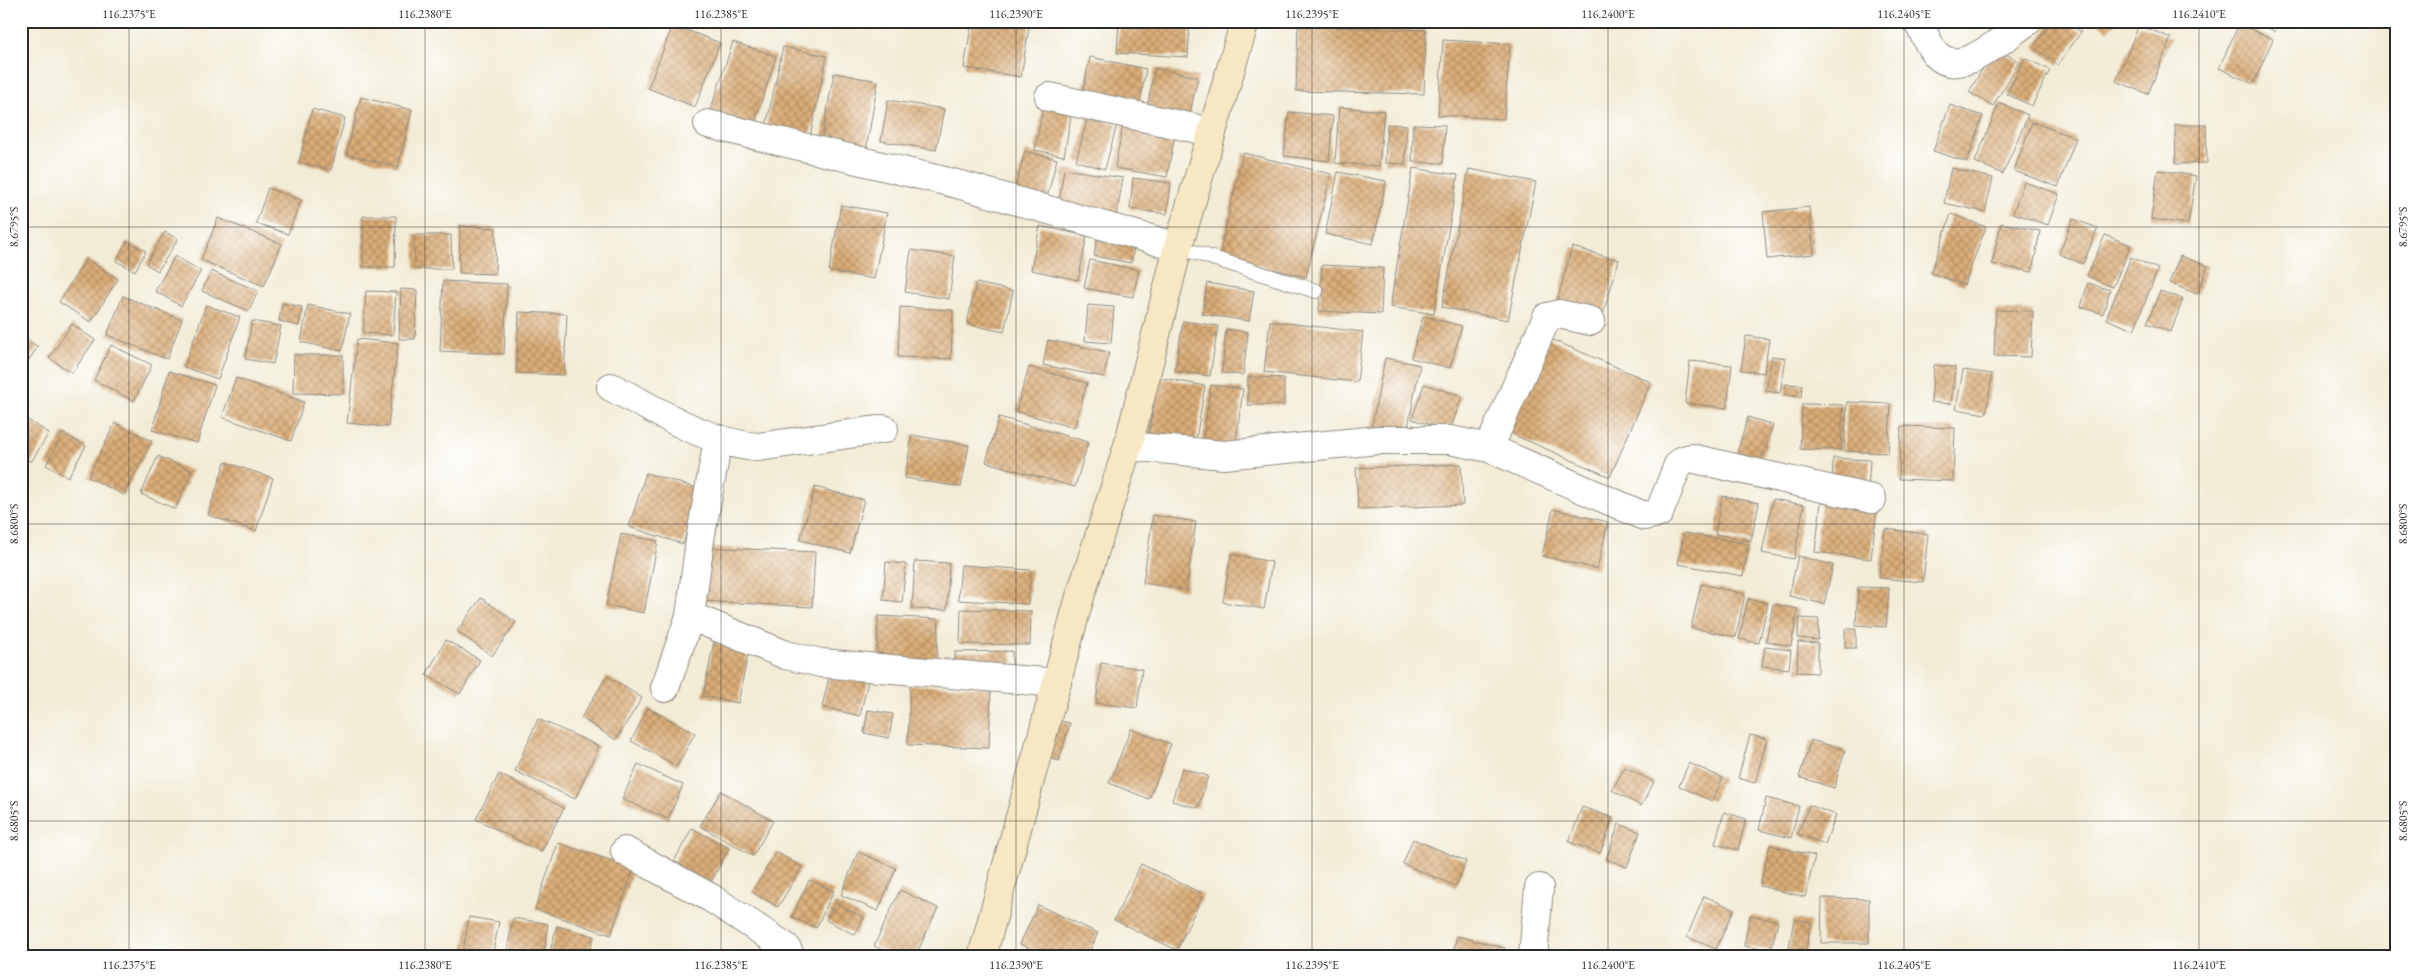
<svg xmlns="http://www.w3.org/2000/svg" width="2417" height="978" font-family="'EB Garamond',serif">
<defs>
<pattern id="building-cross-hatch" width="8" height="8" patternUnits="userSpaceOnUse" patternTransform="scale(1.25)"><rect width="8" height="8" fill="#dcae78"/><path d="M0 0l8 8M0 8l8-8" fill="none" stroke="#b38e63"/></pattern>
</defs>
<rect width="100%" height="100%" fill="#fff"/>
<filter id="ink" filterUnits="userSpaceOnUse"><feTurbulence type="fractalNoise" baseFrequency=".02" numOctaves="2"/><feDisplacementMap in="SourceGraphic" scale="10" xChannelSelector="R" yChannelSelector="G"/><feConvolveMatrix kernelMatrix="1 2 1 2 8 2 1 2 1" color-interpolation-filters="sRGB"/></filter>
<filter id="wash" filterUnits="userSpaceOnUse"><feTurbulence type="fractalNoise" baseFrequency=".0096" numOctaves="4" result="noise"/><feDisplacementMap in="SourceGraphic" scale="20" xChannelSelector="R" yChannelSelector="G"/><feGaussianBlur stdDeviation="1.12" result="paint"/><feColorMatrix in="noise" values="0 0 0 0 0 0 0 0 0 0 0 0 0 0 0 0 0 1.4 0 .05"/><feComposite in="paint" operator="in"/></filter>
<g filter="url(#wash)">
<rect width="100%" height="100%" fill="#f2ebd5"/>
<g id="blocks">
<path fill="url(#building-cross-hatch)" d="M972 21H1030L1021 77 964 68Z
M1119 21 1190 22 1188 57 1117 53Z
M2052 21H2065L2081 32 2058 65 2034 47Z
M2096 21H2117L2108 31Z
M2258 21H2282L2275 32Z
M2239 24 2273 39 2253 84 2219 68Z
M673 25 720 43 695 107 648 88Z
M2139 25 2171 38 2148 94 2116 81Z
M1298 26 1426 30 1424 94 1296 91Z
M1443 40 1510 44 1504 119 1438 115Z
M733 42 776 56 753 129 709 115Z
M783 47 827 56 809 141 765 132Z
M1995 47 2019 62 1993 106 1969 92Z
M1090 57 1146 69 1138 112 1081 100Z
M2025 58 2050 70 2032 106 2007 94Z
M1155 68 1198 77 1188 122 1146 113Z
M834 73 878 81 865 156 820 148Z
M361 97 412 110 398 167 346 154Z
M888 100 944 109 936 150 881 141Z
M1044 100 1073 105 1064 156 1035 150Z
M1999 103 2028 115 2003 174 1975 162Z
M1950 105 1983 116 1967 162 1933 151Z
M1339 107 1384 111 1379 166 1335 163Z
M312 109 345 118 331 170 299 162Z
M1289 112 1333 116 1329 161 1284 156Z
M1088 116 1117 124 1105 169 1076 161Z
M2032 122 2076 138 2058 187 2014 171Z
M1123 124 1175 134 1167 177 1115 168Z
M1387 124 1407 125 1405 164 1385 163Z
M1413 124 1445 125 1443 163 1412 162Z
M2175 125H2206L2207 163 2176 164Z
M1025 151 1057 159 1045 205 1013 197Z
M1243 153 1331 174 1306 277 1219 256Z
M1413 168 1458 175 1434 314 1390 307Z
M1951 168 1993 178 1985 212 1944 203Z
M1064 169 1123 178 1116 217 1058 208Z
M1469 169 1536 182 1508 320 1442 307Z
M2158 170 2196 176 2188 224 2151 219Z
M1338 172 1386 181 1373 244 1325 234Z
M1133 178 1171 183 1167 214 1130 209Z
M2024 182 2059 194 2048 225 2013 213Z
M268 188 301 200 288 234 256 223Z
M841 205 887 213 874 279 829 271Z
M1809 207 1814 254 1767 259 1763 212Z
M1951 214 1986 227 1964 285 1931 273Z
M363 216H396L395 267H363Z
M218 218 282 244 264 286 201 260Z
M2073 219 2098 228 2083 264 2059 254Z
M2001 223 2040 231 2032 272 1992 264Z
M460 226 496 228 495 274 459 273Z
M1040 226 1087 236 1078 280 1031 270Z
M1099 229 1136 237 1131 263 1094 256Z
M165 232 178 239 158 271 146 264Z
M414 235H451L452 269H415Z
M2105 235 2131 245 2113 287 2087 276Z
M127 241 146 251 135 271 116 261Z
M1572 247 1619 260 1602 318 1556 305Z
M911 250 955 256 949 299 905 292Z
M175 256 201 271 181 306 155 291Z
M2180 256 2208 266 2197 294 2169 283Z
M2131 257 2158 269 2134 330 2106 319Z
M86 259 118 279 91 322 59 302Z
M1090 260 1139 270 1133 297 1084 288Z
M1322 265 1383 268 1381 314 1319 311Z
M211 271 258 291 249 311 202 291Z
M443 281 507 284 504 354 440 351Z
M976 283 1013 291 1004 332 967 324Z
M1207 283 1254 291 1249 321 1202 314Z
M2088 283 2110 290 2103 314 2081 307Z
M401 289 417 290 415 339H399Z
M366 291 396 292 393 335 363 333Z
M2160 291 2183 299 2171 332 2147 323Z
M123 296 182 320 167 359 107 335Z
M282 303 302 307 299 326 279 321Z
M206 305 240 317 218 379 184 367Z
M308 305 350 314 342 351 301 342Z
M1088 305 1114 307 1111 343 1085 341Z
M900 307 953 310 951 359 898 357Z
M1996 310 2033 311 2031 357 1994 356Z
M519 312 567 314 564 375 516 373Z
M1423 316 1462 326 1450 368 1411 358Z
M252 321 281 326 273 364 245 359Z
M1183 321 1218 326 1210 376 1175 371Z
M1270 321 1363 332 1357 382 1264 372Z
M72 324 95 340 72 373 49 358Z
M1226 329 1248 332 1243 375 1222 373Z
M21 335 38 347 21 370Z
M1544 336 1651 382 1610 477 1503 430Z
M1746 336 1769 339 1764 373 1741 370Z
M357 339 398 343 388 427 347 423Z
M1048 340 1109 352 1104 377 1043 365Z
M111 345 152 365 134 401 94 380Z
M294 355H343V394L293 393Z
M1772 356 1786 358 1780 393 1766 391Z
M1385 358 1420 365 1406 437 1371 430Z
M1690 361 1732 365 1727 408 1685 403Z
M1934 365 1955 367 1951 404 1931 402Z
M1029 367 1087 383 1074 428 1016 411Z
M1963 370 1992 374 1986 414 1956 409Z
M169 371 215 385 197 443 152 430Z
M1158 377 1205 386 1195 445 1148 437Z
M1248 377 1284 378V405H1248Z
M236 378 304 402 291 441 222 417Z
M1424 384 1462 396 1450 431 1412 419Z
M1786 384 1802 385 1801 397 1785 395Z
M1211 385 1243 389 1235 449 1202 444Z
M1847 402 1891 404 1888 453 1844 451Z
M1802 404 1843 405 1841 450 1800 449Z
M21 416 49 433 31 462 21 456Z
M999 417 1088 442 1075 487 986 462Z
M1748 417 1773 425 1761 461 1737 453Z
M115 423 152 441 124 495 88 477Z
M1901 426 1955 428 1953 481 1899 479Z
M63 433 86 446 68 477 46 465Z
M912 435 969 445 961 487 905 478Z
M158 456 192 471 175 509 141 494Z
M1833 458 1870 460 1868 490 1832 488Z
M225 462 273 478 256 531 208 515Z
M1461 464 1463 505 1358 509 1356 468Z
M646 473 700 489 683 544 629 527Z
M815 487 864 500 850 553 800 540Z
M1722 496 1759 503 1751 541 1715 534Z
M1773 499 1804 505 1794 559 1762 553Z
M1821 503 1877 510 1871 559 1815 552Z
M1553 509 1608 522 1597 569 1542 556Z
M1153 515 1196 522 1186 590 1143 583Z
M1885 529 1928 534 1923 582 1879 578Z
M1684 533 1749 544 1743 576 1678 564Z
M621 534 658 541 644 613 606 605Z
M703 547 815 552 812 607 700 601Z
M1231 554 1272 562 1264 609 1223 602Z
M1798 556 1833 565 1824 604 1789 596Z
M915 561 949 563 947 610 912 609Z
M886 562 906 564 902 602 883 600Z
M961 565 1031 570 1028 604 958 600Z
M1701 584 1745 594 1736 637 1691 628Z
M1858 587 1889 588 1886 627 1856 625Z
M481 598 516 622 492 656 457 631Z
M1748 599 1768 603 1759 643 1739 639Z
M1773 604 1798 609 1791 646 1766 641Z
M961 609 1031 611 1030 645 960 644Z
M878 616 939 619 936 667 877 664Z
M1799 618 1819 619 1818 640 1798 638Z
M1845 629H1856V648H1845Z
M446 640 480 660 460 694 426 675Z
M714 642 749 648 738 703 703 696Z
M1798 642 1818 643V673L1797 672Z
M1765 647 1791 650 1789 669 1762 666Z
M1012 651V671L956 672 955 652Z
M1101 663 1142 669 1137 708 1096 703Z
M830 673 868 681 860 716 822 707Z
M607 676 642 698 616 740 581 718Z
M910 685 991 687 989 748 908 745Z
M648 708 695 733 677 766 631 741Z
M868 710 893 714 889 738 864 733Z
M538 719 599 746 575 799 515 771Z
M1056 720 1070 723 1059 761 1046 757Z
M1131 729 1171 744 1149 799 1109 783Z
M1750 735 1767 739 1755 783 1738 778Z
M1811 740 1845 750 1834 788 1799 777Z
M1689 763 1723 778 1712 801 1679 786Z
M638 764 683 785 668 819 622 799Z
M1625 767 1654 782 1641 806 1612 790Z
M1182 768 1208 776 1198 808 1172 801Z
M499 774 564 808 541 852 476 819Z
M721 791 773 821 753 856 700 826Z
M1766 798 1799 806 1791 838 1759 830Z
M1809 805 1836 815 1825 844 1798 834Z
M1582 807 1613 818 1600 853 1569 842Z
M1724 812 1746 819 1738 850 1715 844Z
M1619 824 1640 832 1627 867 1606 859Z
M692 828 729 848 706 892 668 873Z
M1413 839 1466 861 1456 886 1403 864Z
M558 843 634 868 611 935 535 909Z
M1770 845 1815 856 1805 897 1760 886Z
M776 852 802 867 778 907 752 892Z
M858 852 896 868 878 911 841 895Z
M1141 864 1203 894 1177 950 1114 920Z
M809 880 834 891 816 928 792 917Z
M900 890 938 908 915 957H897L874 946Z
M1704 896 1734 909 1716 949 1687 937Z
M1822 898 1869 899V943H1821Z
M835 903 864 918 855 935 826 920Z
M1038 905 1098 933 1087 957H1048L1020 944Z
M1750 915 1778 921 1771 951 1744 946Z
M469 917 499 922 492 957H462Z
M513 918 548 924 543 957H506Z
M1794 919 1811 922 1805 956 1788 953Z
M557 926 594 936 588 957H560L549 954Z
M1457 936 1505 948 1503 957H1452Z"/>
</g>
</g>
<g filter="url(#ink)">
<use href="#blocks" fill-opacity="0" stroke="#8e8b80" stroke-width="1"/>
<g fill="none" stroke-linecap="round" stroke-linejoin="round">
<defs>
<path id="service" d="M1178 247 1316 291"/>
<path id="minor" d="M1916 21C1925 31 1927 45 1936 54 1960 81 2006 35 2028 21
M1049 97 1212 132
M708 124 961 185 1178 247
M611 387C656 410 708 444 758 447L884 429
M1128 446 1224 455 1378 440H1450L1489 448 1644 516 1659 513 1678 465 1683 460 1691 458 1872 499
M1489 448 1547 317 1559 314 1591 321
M690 616 700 540 718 440
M665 688 690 616 786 655 821 663 1057 683
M625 851 711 898 786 947 791 957
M1533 957 1539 888"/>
<path id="secondary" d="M982 957 1079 600 1128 446 1178 247 1245 21"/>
</defs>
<use href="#service" stroke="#8e8b80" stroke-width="16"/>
<use href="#minor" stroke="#8e8b80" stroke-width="30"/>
<use href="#secondary" stroke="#8e8b80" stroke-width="30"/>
<use href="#service" stroke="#fff" stroke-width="14"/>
<use href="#minor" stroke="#fff" stroke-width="28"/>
<use href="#secondary" stroke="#f7e8c3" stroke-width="28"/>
</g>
</g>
<path fill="none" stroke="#2b2b2b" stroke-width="1" stroke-opacity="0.45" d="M129 21V957M425 21V957M721 21V957M1016 21V957M1312 21V957M1608 21V957M1904 21V957M2199 21V957M21 227H2396M21 524H2396M21 821H2396"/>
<rect width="2417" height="978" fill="none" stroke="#fff" stroke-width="55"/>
<rect x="28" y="28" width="2362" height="922" fill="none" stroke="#2b2b2b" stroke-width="2"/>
<g font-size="12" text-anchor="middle" fill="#2b2b2b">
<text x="129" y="18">116.2375°E</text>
<text x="425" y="18">116.2380°E</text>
<text x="721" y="18">116.2385°E</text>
<text x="1016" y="18">116.2390°E</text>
<text x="1312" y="18">116.2395°E</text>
<text x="1608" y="18">116.2400°E</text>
<text x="1904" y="18">116.2405°E</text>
<text x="2199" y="18">116.2410°E</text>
<text transform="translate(14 227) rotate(-90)" y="4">8.6795°S</text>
<text transform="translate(2403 227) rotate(-90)" y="4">8.6795°S</text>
<text transform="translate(14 524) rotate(-90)" y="4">8.6800°S</text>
<text transform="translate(2403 524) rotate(-90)" y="4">8.6800°S</text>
<text transform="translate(14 821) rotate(-90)" y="4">8.6805°S</text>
<text transform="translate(2403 821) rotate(-90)" y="4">8.6805°S</text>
<text x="129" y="969">116.2375°E</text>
<text x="425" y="969">116.2380°E</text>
<text x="721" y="969">116.2385°E</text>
<text x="1016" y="969">116.2390°E</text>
<text x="1312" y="969">116.2395°E</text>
<text x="1608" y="969">116.2400°E</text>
<text x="1904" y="969">116.2405°E</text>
<text x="2199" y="969">116.2410°E</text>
</g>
</svg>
